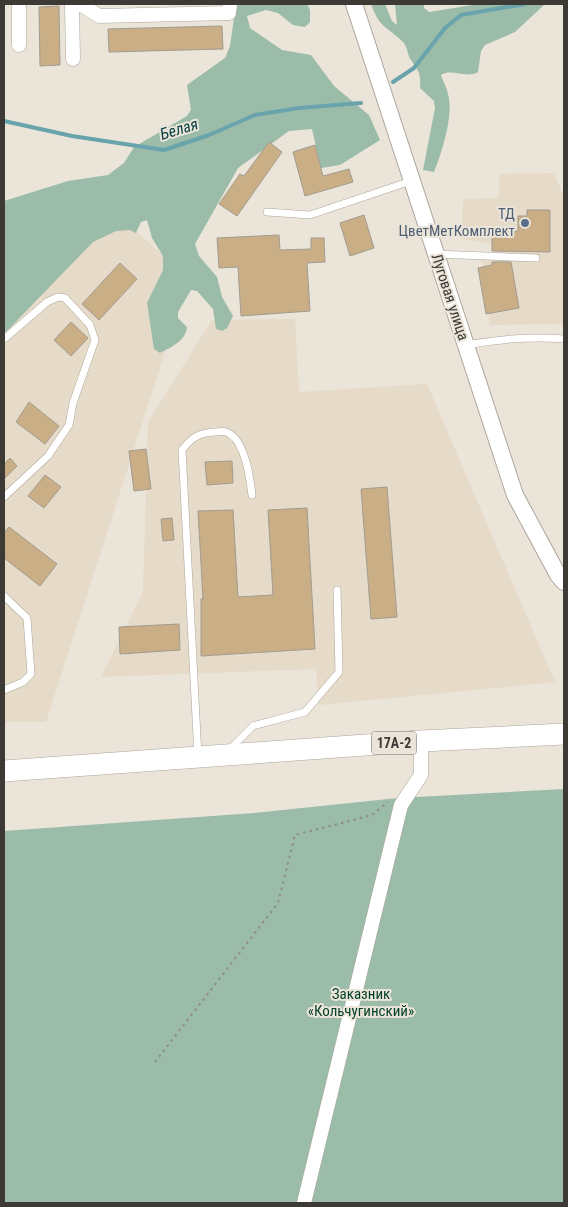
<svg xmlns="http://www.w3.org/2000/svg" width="568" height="1207" font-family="'Roboto Condensed',sans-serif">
<rect width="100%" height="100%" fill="#ebe4d9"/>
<path fill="#e6dac8" d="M554 173 564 198V324L490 325 481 260 497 256 495 244 461 239 463 199 498 198 500 174Z
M114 212 189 278 46 722H4V320Z
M295 319 299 392 427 384 555 682 319 705 316 669 101 677 143 592 148 422 212 320Z"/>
<path fill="#9abca9" d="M236 4H307L310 10V22L305 27 293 25 278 13 266 10 247 16 250 28 282 50 311 55 334 86 369 115 380 140 340 165 321 168 312 129 289 131 238 168 195 244 199 256 217 277 222 297 233 316 227 328 222 331 216 329 213 309 197 291 191 290 178 312V318L187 327C186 341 171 347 160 353L154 349 147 303 163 270V256L152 238 147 220 141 222 136 233 130 230 116 231 93 242 4 334V201L68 181 108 175 124 163 134 147 187 116 191 110 187 85 225 58 230 46Z
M371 4H385L392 21 397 25 395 4H424V8L429 12 479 4H545L515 32 485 45 481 51 478 72C466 79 452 68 441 75 443 81 447 88 448 94 454 115 442 152 434 172L423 170 435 108 434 101 420 88C421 73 419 72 411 60 407 55 408 47 403 42 387 26 380 29 371 4Z
M564 789V1203H4V831L254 813 398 798Z"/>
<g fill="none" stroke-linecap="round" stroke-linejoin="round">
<path stroke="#69a4ac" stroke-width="4" d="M393 82 414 68 445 28 461 15 525 4
M4 121 72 136 164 150 209 135 255 115 299 108 361 103"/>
</g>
<path fill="#c9ae86" stroke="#a29b91" d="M59 6 60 65 40 66 39 7Z
M222 26 223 49 109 52 108 29Z
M269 142 282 152 237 216 219 204 240 174 244 176Z
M315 145 323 176 349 169 353 182 305 196 293 152Z
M527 210H550V252L492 251V231H518V216H527Z
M364 215 374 248 350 256 340 223Z
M279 235 280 250 311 249V238H324L325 262 307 263 310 311 241 316 238 267 219 268 217 238Z
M492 262H511L519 308 486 314 478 268 492 265Z
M120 263 137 279 99 320 82 304Z
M71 322 88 338 71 356 54 340Z
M29 402 59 426 45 444 16 422Z
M146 449 151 489 134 491 129 451Z
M10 458 17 466 4 479V464Z
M232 461 233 483 207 485 205 462Z
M45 475 61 487 44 508 28 496Z
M387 487 397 617 371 619 361 489Z
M307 508 315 649 201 656V599H203L198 511 233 510 238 597 273 595 268 510Z
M172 518 174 540 163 541 161 519Z
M9 527 57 564 40 586 4 558V533Z
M179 624 180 650 120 654 119 627Z"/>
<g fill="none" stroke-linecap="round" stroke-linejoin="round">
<defs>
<path id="service" d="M267 212 310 215 411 181
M436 254 536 258
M4 339 47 302 58 297 65 298 90 325 95 340 73 403 69 425 48 456 4 497
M466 345C500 339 531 336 564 339
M4 596 27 618 31 674 23 682 4 690
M230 749 253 726 305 712 339 672 337 590
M198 756 182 450C192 437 199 433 215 432 218 432 223 431 226 432 245 438 250 478 252 495"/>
<path id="minor" d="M72 4 73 59
M80 4 99 16 229 13 230 4
M19 45V4
M304 1203 401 805 421 775V741"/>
<path id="tertiary" d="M354 4 515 495 558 575 564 582"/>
<path id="primary" d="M4 771 421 741 564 734"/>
</defs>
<use href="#service" stroke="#aea69c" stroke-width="8"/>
<use href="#minor" stroke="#aea69c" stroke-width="15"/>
<use href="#tertiary" stroke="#aea69c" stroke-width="18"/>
<use href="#primary" stroke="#aea69c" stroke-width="22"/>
<path stroke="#918c85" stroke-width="2" stroke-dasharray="2.5 4" stroke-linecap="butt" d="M155 1062 278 903 295 835 372 815 388 802"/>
<use href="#service" stroke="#fff" stroke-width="7"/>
<use href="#minor" stroke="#fff" stroke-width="14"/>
<use href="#tertiary" stroke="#fff" stroke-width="16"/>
<use href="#primary" stroke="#fff" stroke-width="21"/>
</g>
<circle fill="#5c6f8a" stroke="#ebe4d9" stroke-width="2" cx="525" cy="223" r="5"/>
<g text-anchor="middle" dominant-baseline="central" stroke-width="4" stroke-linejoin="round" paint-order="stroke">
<rect fill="#ebe4d9" stroke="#716d67" stroke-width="1" x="371.5" y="731.5" width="45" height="23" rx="4"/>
<g font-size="14" font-weight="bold" fill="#3d3a36">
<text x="394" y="743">17А-2</text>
</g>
<g font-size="15" fill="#4e5e75" stroke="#ebe4d9" text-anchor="end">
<text x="515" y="214">ТД<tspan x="515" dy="17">ЦветМетКомплект</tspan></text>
</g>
<g font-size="15" fill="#3d3a36" stroke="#ebe4d9">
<text transform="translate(450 297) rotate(72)">Луговая улица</text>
</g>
<g font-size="15" fill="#003f27" stroke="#ebe4d9">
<text x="361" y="994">Заказник<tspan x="361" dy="17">«Кольчугинский»</tspan></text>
</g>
<g font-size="16" font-style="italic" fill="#023d43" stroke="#ebe4d9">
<text transform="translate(179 129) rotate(-17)">Белая</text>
</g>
</g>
<rect width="568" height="1207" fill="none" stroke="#3d3a36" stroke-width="10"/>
</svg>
